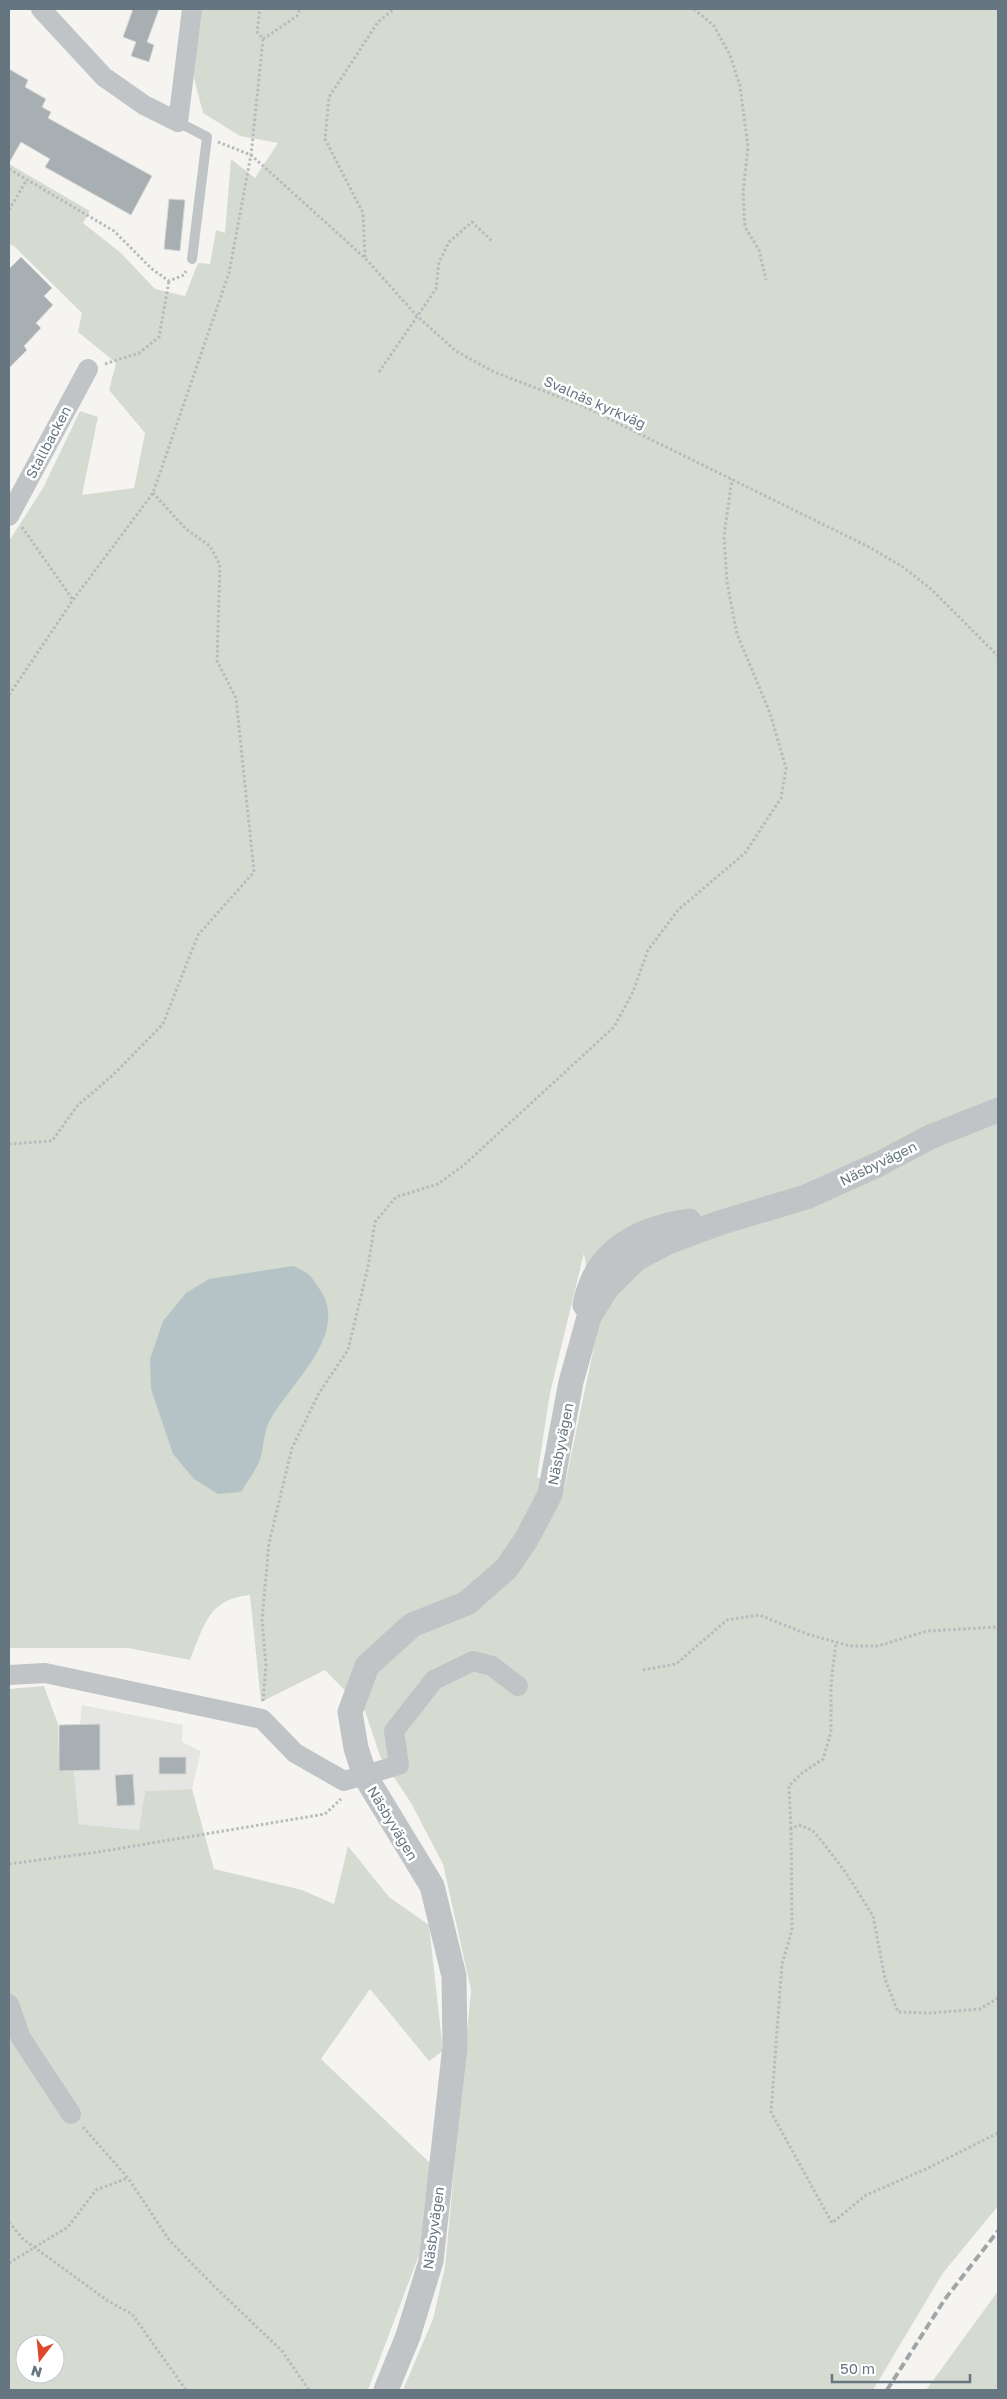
<svg xmlns="http://www.w3.org/2000/svg" width="1007" height="2399" font-family="'Golos Text',sans-serif">
<rect width="100%" height="100%" fill="#f5f4f1"/>
<path fill="#e5e6e4" d="M82 1705 183 1725 182 1742 201 1751 192 1789 145 1791 140 1830 79 1824 74 1771H59V1725L80 1724Z"/>
<path fill="#d6dbd2" fill-rule="evenodd" d="M200 9H998V2206L943 2273 873 2390H403L433 2319 445 2267 471 1990 443 1864 411 1803 380 1756 365 1711 325 1670 261 1702 250 1595C208 1599 204 1626 190 1660L128 1648H9V541L43 488 80 411 98 417 82 495 134 488 145 433 109 390 116 363 78 332 82 313 14 246 9 244V164L90 211 83 223 121 253 155 289 185 296 198 263 210 264 216 230 225 233 231 159 255 178 278 143 240 136 203 113 192 71ZM584 1253 597 1332 564 1489 537 1477 550 1393Z
M44 1686 58 1724 59 1770 74 1771 79 1824 139 1830 145 1791 192 1789 214 1869 302 1890 334 1904 348 1846 389 1897 429 1925 443 2051 429 2061 370 1989 321 2059 430 2163 419 2255 368 2390H9V1689ZM25 2344H55V2374H25Z
M998 2291V2390H926Z"/>
<path fill="#b6c3c6" d="M293 1266C310 1273 311 1276 321 1291 349 1336 289 1384 269 1422 263 1434 264 1450 259 1462 254 1473 247 1482 241 1492L218 1494 194 1479 173 1454 151 1389 150 1359 163 1321 186 1293 209 1279Z"/>
<path fill="#a7afb3" stroke="#d6d6d4" d="M133 9H159L147 42 154 45 149 62 131 56 136 42 123 37Z
M9 69 28 80 25 87 46 99 42 107 51 112 48 118 152 176 131 215 45 167 50 159 21 142 9 163Z
M169 199 185 200 180 251 164 249Z
M21 257 52 288 44 296 53 305 36 323 41 328 24 346 27 350 9 368V269Z
M100 1724V1770L59 1771V1725Z
M159 1757H186V1774H159Z
M133 1774 135 1805 117 1806 115 1775Z"/>
<g fill="none" stroke-linecap="round" stroke-linejoin="round">
<path stroke="#b8bbbd" stroke-width="3" stroke-dasharray="2.5 2.5" stroke-linecap="butt" d="M694 9 714 26 730 55 740 86 748 147 743 192 745 227 759 250 766 280
M263 39 297 16 300 9
M218 142 251 155 365 258 417 316 456 351 494 372 583 406 871 548 903 567 931 589 998 656
M9 169 114 231 152 269 169 281 184 275 186 271
M9 210 26 181
M365 257 363 213 325 139 329 97 378 22 394 9
M105 364 139 353 159 337 169 281
M379 372 436 289 439 262 449 242 472 222 492 241
M22 527 73 600
M9 695 73 600 153 493 229 273 251 155 263 39 257 32 260 9
M9 1144 52 1141 78 1105 113 1075 163 1024 198 935 254 872 236 698 217 661 220 565 210 546 186 529 153 493
M643 1670 676 1664 727 1620 759 1615 807 1634 850 1646H878L927 1631 998 1627
M263 1701 266 1665 262 1620 269 1543 292 1448 319 1393 348 1350 368 1267 375 1222 396 1197 438 1184 464 1165 614 1027 633 992 648 950 678 910 745 853 781 798 786 768 770 713 737 634 727 582 724 536 732 479
M791 1829 789 1786 802 1773 823 1759 831 1732V1684L836 1642
M9 1864 98 1852 325 1814 341 1799
M998 1998 980 2009 930 2013 898 2012 885 1979 873 1916 846 1873 821 1840 812 1830 799 1825 791 1829 792 1930 782 1964 771 2112 832 2223 866 2195 928 2168 998 2133
M83 2127 128 2178 170 2241 214 2286 282 2351 309 2390
M9 2222 23 2239 108 2301 132 2314 186 2390
M9 2263 68 2227 96 2190 128 2178"/>
<path stroke="#c0c4c7" stroke-width="10" d="M178 122 207 137 192 259"/>
<path stroke="#c0c4c7" stroke-width="20" d="M41 9 104 77 144 105 178 122 192 9
M9 516 88 369
M9 1675 45 1673 262 1719 295 1753 344 1781 399 1765 394 1731 434 1680 473 1661 492 1666 518 1686
M9 2004 21 2038 71 2114"/>
<path stroke="#c0c4c7" stroke-width="25" d="M585 1305C586 1297 589 1290 592 1282 609 1242 648 1227 689 1221
M386 2390 408 2336 431 2261 455 2046 454 1976 432 1886 365 1776 356 1748 350 1712 367 1666 412 1625 467 1603 506 1569 526 1540 550 1494 571 1382 589 1317 606 1289 636 1259 668 1242 719 1223 806 1197 879 1164 930 1137 998 1110"/>
<path stroke="#9fa6aa" stroke-width="4" stroke-dasharray="8 4" stroke-linecap="butt" d="M887 2390 945 2299 998 2231"/>
</g>
<g text-anchor="middle" dominant-baseline="central" stroke-width="5" stroke-linejoin="round" paint-order="stroke">
<g font-size="14" fill="#657681" stroke="#fff">
<text transform="translate(595 402) rotate(24)">Svalnäs kyrkväg</text>
<text transform="translate(48 442) rotate(-62)">Stallbacken</text>
<text transform="translate(878 1163) rotate(-26)">Näsbyvägen</text>
<text transform="translate(560 1444) rotate(-79)">Näsbyvägen</text>
<text transform="translate(393 1823) rotate(59)">Näsbyvägen</text>
<text transform="translate(433 2228) rotate(-82)">Näsbyvägen</text>
</g>
</g>
<rect width="1007" height="2399" fill="none" stroke="#657681" stroke-width="20"/>
<g transform="translate(40 2359) rotate(196)"><circle r="24" fill="#ffffff" stroke="#c1c8cd"/>
<path d="M0-4L9 19L0 12L-9 19Z" fill="#db482b"/>
<text y="-8" font-size="14" font-weight="bold" text-anchor="middle" fill="#657681">N</text>
</g>
<path d="M832 2374v8h138v-8" fill="none" stroke="#657681" stroke-width="2.5"/>
<text x="840" y="2374" font-size="15" fill="#657681" stroke="#ffffff" stroke-width="4" paint-order="stroke">50 m</text>
</svg>
